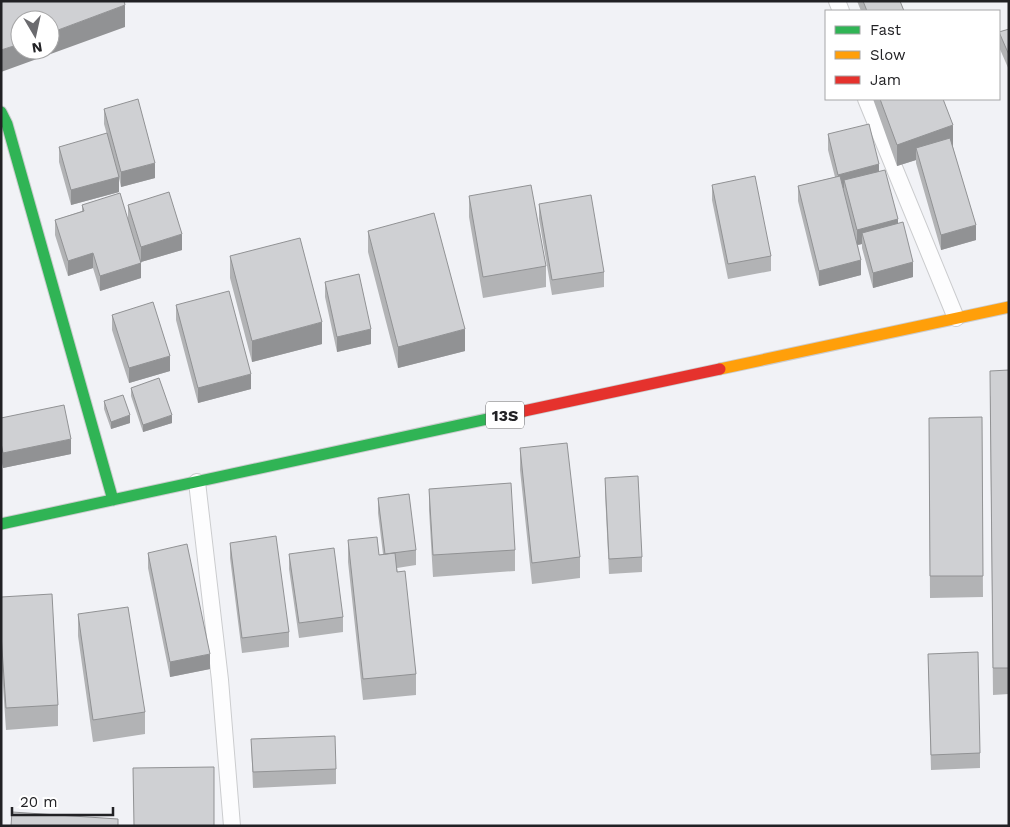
<svg xmlns="http://www.w3.org/2000/svg" width="1010" height="827" font-family="'Work Sans',sans-serif">
<rect width="100%" height="100%" fill="#f1f2f6"/>
<g fill="none" stroke-linecap="round" stroke-linejoin="round">
<defs>
<path id="lane" d="M837 1 841 11
M866 99 956 318
M197 482 220 680 232 826"/>
<path id="fast" d="M1 112 7 124 113 500
M1 524 524 411"/>
<path id="slow" d="M720 369 1009 307"/>
<path id="jam" d="M524 411 720 369"/>
</defs>
<use href="#lane" stroke="#cbccce" stroke-width="18"/>
<use href="#fast" stroke="#cbccce" stroke-width="13"/>
<use href="#slow" stroke="#cbccce" stroke-width="13"/>
<use href="#jam" stroke="#cbccce" stroke-width="13"/>
<use href="#lane" stroke="#fdfdfe" stroke-width="16"/>
<use href="#fast" stroke="#30b455" stroke-width="11"/>
<use href="#slow" stroke="#ff9f0a" stroke-width="11"/>
<use href="#jam" stroke="#e5322d" stroke-width="11"/>
</g>
<path fill="#b2b3b5" d="M857 1H900L904 11H861Z
M1009 29V70L999 47V32Z
M873 99H943L953 147 976 240 941 250 916 163V160L897 166Z
M104 109 155 178 121 187 119 178V192L71 205 59 162V147L113 156 104 124Z
M828 134 879 171 898 224 913 277 873 288 862 248V244L858 245 861 275 819 286 798 201V186L835 177 828 150Z
M712 185 771 256V271L728 279 712 200Z
M469 196 546 266V287L483 298 469 217Z
M539 204 604 272V287L552 295 539 219Z
M82 205 128 219V205L182 250 141 262V278L100 291 93 268 68 276 55 235V220L82 211Z
M368 231 465 351 398 368 368 252Z
M230 256 322 344 252 362 230 278Z
M325 282 371 344 337 352 325 297Z
M176 305 251 389 198 403 176 320Z
M112 315 170 371 129 383 112 330Z
M1009 370V694L993 695 990 397Z
M131 388 172 423 143 432 131 396Z
M104 401 130 423 111 429 104 409Z
M982 417 983 597 930 598 929 418Z
M1 418 71 454 3 468 1 458Z
M520 448 580 557V578L532 584 520 470Z
M605 478 642 557V572L609 574 605 493Z
M429 489 515 550V571L433 577 429 510Z
M378 498 416 550V565L397 568 416 674V695L363 700 348 562V540L379 555 383 554 378 513Z
M230 543 289 632V647L242 653 230 558Z
M148 553 210 669 170 677 148 568Z
M289 554 343 617V632L299 638 289 569Z
M1 597 58 705V726L6 730 1 656Z
M78 614 145 712V734L93 742 78 636Z
M928 654 980 753V768L931 770Z
M251 739 336 769V784L253 788Z"/>
<path fill="#919294" d="M125 5V27L1 72V50L20 44V50H50V33Z
M953 125V147L916 148V160L897 166V145Z
M155 163V178L121 187V172Z
M879 164V179L844 180V188L838 190V175Z
M119 177V192L71 205V190Z
M898 219V234L862 233V244L857 245V230Z
M976 225V240L941 250V235Z
M182 234V250L141 262V247Z
M93 253V268L68 276V261Z
M861 260V275L819 286V271Z
M913 262V277L873 288V273Z
M141 263V278L100 291V276Z
M322 322V344L252 362V341Z
M371 329V344L337 352V337Z
M465 329V351L398 368V347Z
M170 356V371L129 383V368Z
M251 374V389L198 403V388Z
M130 415V423L111 429V422Z
M172 415V423L143 432V425Z
M71 439V454L3 468V453Z
M210 654V669L170 677V662Z"/>
<path fill="#cfd0d3" stroke="#919294" d="M5 1H124L125 5 50 33V20H20V44L1 50V2Z
M863 1H900L904 11H867Z
M1009 29V55L999 32Z
M138 99 155 163 121 172 104 109Z
M880 99H943L953 125 897 145Z
M869 124 879 164 838 175 828 134Z
M107 133 119 177 71 190 59 147Z
M950 138 976 225 941 235 916 148Z
M885 170 898 219 857 230 844 180Z
M755 176 771 256 728 264 712 185Z
M840 176 861 260 819 271 798 186Z
M531 185 546 266 483 277 469 196Z
M169 192 182 234 141 247 128 205Z
M120 193 141 263 100 276 93 253 68 261 55 220 84 211 82 205Z
M591 195 604 272 552 280 539 204Z
M434 213 465 329 398 347 368 231Z
M903 222 913 262 873 273 862 233Z
M300 238 322 322 252 341 230 256Z
M359 274 371 329 337 337 325 282Z
M229 291 251 374 198 388 176 305Z
M153 302 170 356 129 368 112 315Z
M1009 370V668H993L990 371Z
M159 378 172 415 143 425 131 388Z
M123 395 130 415 111 422 104 401Z
M64 405 71 439 3 453 1 443V418Z
M982 417 983 576H930L929 418Z
M567 443 580 557 532 563 520 448Z
M638 476 642 557 609 559 605 478Z
M511 483 515 550 433 555 429 489Z
M409 494 416 550 385 554 378 498Z
M276 536 289 632 242 638 230 543Z
M377 537 379 555 395 553 397 572 405 571 416 674 363 679 348 540Z
M187 544 210 654 170 662 148 553Z
M334 548 343 617 299 623 289 554Z
M52 594 58 705 6 708 1 634V597Z
M128 607 145 712 93 720 78 614Z
M978 652 980 753 931 755 928 654Z
M335 736 336 769 253 772 251 739Z
M214 767V826H134L133 768Z
M12 812 118 819V826H11Z"/>
<g text-anchor="middle" dominant-baseline="central" stroke-width="5" stroke-linejoin="round" paint-order="stroke">
<rect fill="#fff" stroke="#646466" stroke-width="1" x="486" y="401.5" width="38" height="27" rx="4"/>
<g font-size="16" font-weight="bold" fill="#212124">
<text x="505" y="415">13S</text>
</g>
</g>
<rect width="1010" height="827" fill="none" stroke="#212124" stroke-width="5"/>
<rect x="825" y="10" width="175" height="90" fill="#ffffff" stroke="#a6a6a7"/>
<rect x="835" y="26" width="25" height="8" fill="#30b455" stroke="#a6a6a7"/>
<text x="870" y="35" font-size="15" fill="#212124">Fast</text>
<rect x="835" y="51" width="25" height="8" fill="#ff9f0a" stroke="#a6a6a7"/>
<text x="870" y="60" font-size="15" fill="#212124">Slow</text>
<rect x="835" y="76" width="25" height="8" fill="#e5322d" stroke="#a6a6a7"/>
<text x="870" y="85" font-size="15" fill="#212124">Jam</text>
<g transform="translate(35 35) rotate(171)"><circle r="24" fill="#ffffff" stroke="#a6a6a7"/>
<path d="M0-4L9 19L0 12L-9 19Z" fill="#6a6a6e"/>
<text y="-8" font-size="14" font-weight="bold" text-anchor="middle" fill="#212124">N</text>
</g>
<path d="M12 807v8h101v-8" fill="none" stroke="#212124" stroke-width="2.5"/>
<text x="20" y="807" font-size="15" fill="#212124" stroke="#ffffff" stroke-width="4" paint-order="stroke">20 m</text>
</svg>
